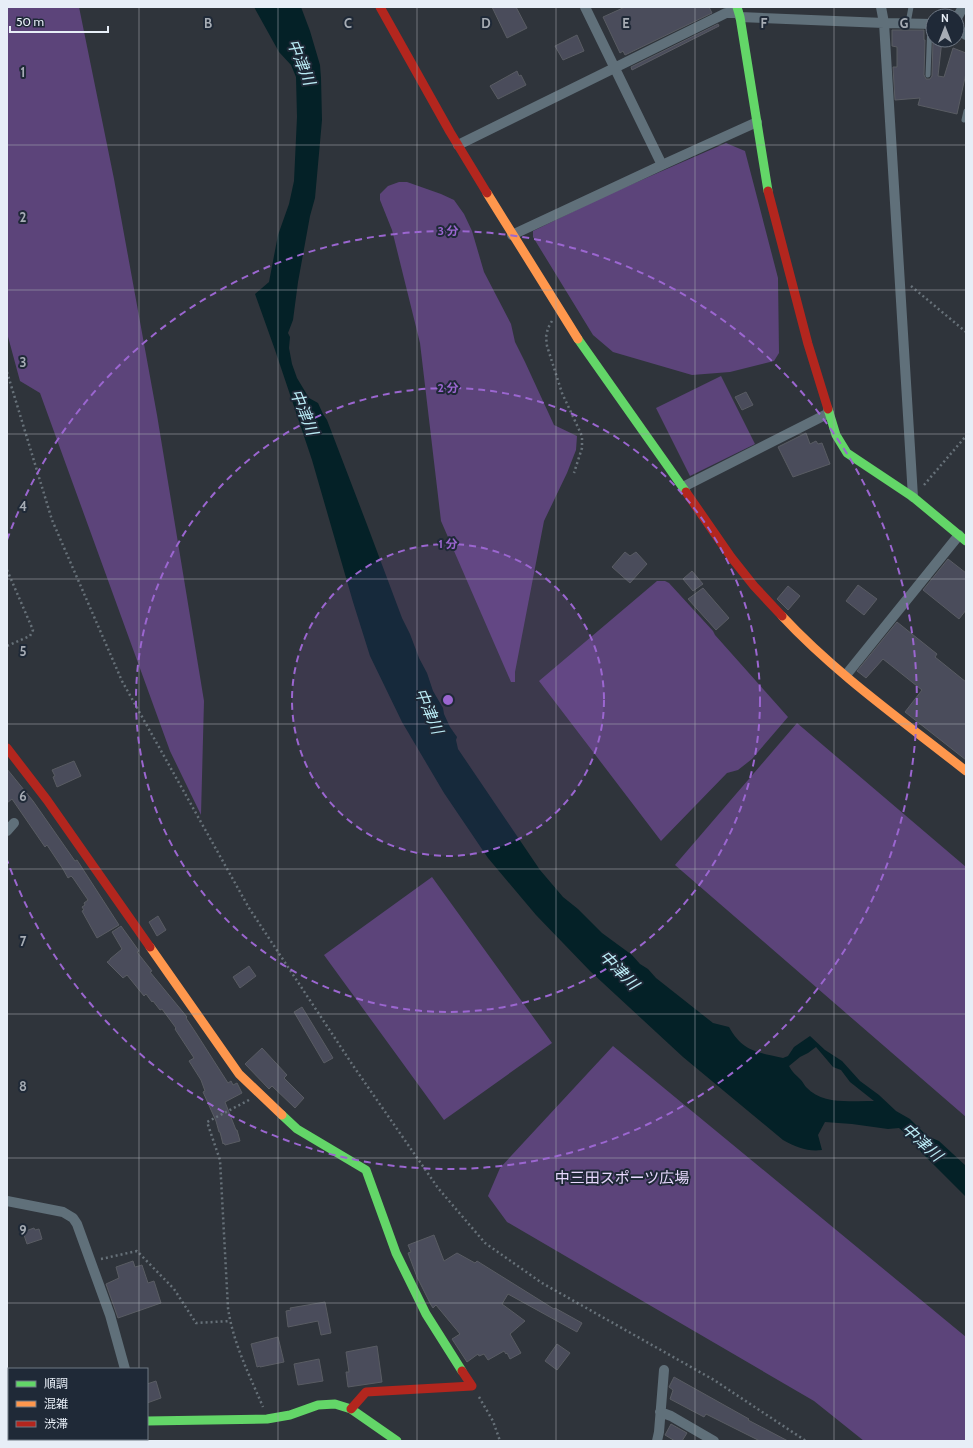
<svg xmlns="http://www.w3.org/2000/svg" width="973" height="1448" font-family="Cabin,'Noto Sans JP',sans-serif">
<rect width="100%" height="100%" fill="#2f343b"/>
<path fill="#5c447a" d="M7 7H79L114 179 157 415 204 701 201 815 170 751 40 393 20 381 7 333Z
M726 143 745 151 778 278 779 353 774 361 730 372 692 375 613 352 593 335 533 237V231L605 196Z
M399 182H407L441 194 454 200 464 214 472 231 484 272 511 324 515 342 525 362 554 425 577 436 576 450 567 473 544 521 515 672V682H511L441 521 420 343 392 230 380 200V194L388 186Z
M721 376 755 444 690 476 656 408Z
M657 581H665L669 583 713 631 715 635 788 717 752 759 738 770 727 773 661 841 539 681Z
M797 723 966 867V1117L675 865Z
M432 877 552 1043 444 1120 324 955Z
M613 1046 966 1337V1441H864L814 1401 507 1222 488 1196 500 1168Z"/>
<path fill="#042127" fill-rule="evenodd" d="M254 7H301L310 31 320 65 321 78 322 120 315 198 310 216 298 282 293 320 288 333 290 337 289 348 292 364 297 378 309 398 318 403 323 414 327 420 366 522 402 618 410 634 419 658 427 673 433 691 443 708 444 714 450 727 457 737 456 740 458 749 540 870 563 897 578 909 602 933 632 955 640 964 648 969 656 978 713 1023 729 1027C743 1052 757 1052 783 1058L788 1056 794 1047 810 1036 825 1050 842 1061 860 1081 879 1095 896 1111 910 1119 927 1136 939 1141 966 1166V1197L921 1152 917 1144 899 1128 888 1129 852 1124 825 1122 818 1135 822 1150C808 1152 796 1147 783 1140L683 1057 590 971 536 915 488 858 444 793 402 722 370 656 353 602 312 460 275 350 255 294 269 282 278 235 289 204 294 181 297 117 296 77 291 65 279 52ZM816 1047 833 1067 841 1070 850 1082 874 1101C851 1100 824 1106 806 1087 804 1085 803 1082 801 1080 796 1075 792 1072 789 1066L800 1057 808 1053Z"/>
<path fill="#4a4c5b" stroke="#595c63" d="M492 7H516L527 28 507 38Z
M625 7H709L712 13 625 55 623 51 620 53 603 17Z
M718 24 719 26 632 70 631 67Z
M892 30H924V40H925L924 75 926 79H930L932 76 933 40H942L938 76 944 77 953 48 966 53V73L957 114 918 105 920 98 895 100 893 67H897V47L892 46Z
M577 35 584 51 563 60 555 46Z
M517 71 519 76 521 75 526 85 498 99 490 86Z
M746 392 753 405 742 410 735 397Z
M806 433 810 444 816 441 818 444 822 443 830 464 793 477 778 447Z
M625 552 630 556 636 552 647 564 630 583 612 567Z
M948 559 966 573V610L959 619 923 590Z
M692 571 703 584 693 591 683 579Z
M858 585 877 599 864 615 846 601Z
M788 586 800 596 788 610 777 599Z
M703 588 729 618 716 630 688 599Z
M897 622 937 654 935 657 966 682V760L905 712 922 690 883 659 866 678 857 671Z
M74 761 81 776 57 787 53 777 55 776 52 770Z
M7 769 33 801 75 861 77 860 119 925 97 938 82 911 84 910 82 907 85 905 84 903 88 900 73 878 71 876 68 878 63 869 47 845 45 847 12 799 7 803Z
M158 916 166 930 157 936 149 922Z
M121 926 139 951 137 952 152 971 150 972 187 1017 186 1018 196 1033 228 1083 231 1081 233 1085 237 1083 242 1093 225 1102 236 1130H237L240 1141 225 1145 224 1143 223 1144 220 1132H219L216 1121 203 1092 205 1091 201 1080 189 1061 194 1058 175 1029 176 1028 162 1009 160 1010 153 1001 152 1002 146 994 144 996 127 975 123 978 107 962 110 960V959L122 949 112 932Z
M249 966 256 976 240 988 233 977Z
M302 1007 333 1058 324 1063 294 1012Z
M262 1048 287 1075 284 1078 304 1098 295 1108 272 1086 269 1089 245 1064Z
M34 1228 35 1230 39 1229 42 1239 27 1244 23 1232Z
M434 1235 444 1261 457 1253 475 1263 477 1261 554 1309 555 1308 582 1323 577 1332 508 1294 502 1304 525 1321 510 1334 521 1353 510 1359 507 1353 506 1354 504 1351 488 1360 484 1354 479 1356 478 1354 467 1362 452 1339 460 1334 436 1305 433 1308 431 1305 417 1277 408 1253 411 1252 408 1245Z
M133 1261 135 1267 142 1265 148 1283 154 1281 161 1303 118 1318 106 1284 119 1278 116 1267Z
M325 1302 331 1333 321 1335 318 1321 288 1327 286 1311 291 1310 290 1308Z
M278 1337 284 1362 260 1367V1366L257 1367 251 1344Z
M557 1344 570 1353 557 1370 545 1361Z
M377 1346 382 1382 348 1387 346 1372H349L346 1352Z
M319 1359 323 1381 298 1385 294 1364Z
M674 1377 749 1419 748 1420 788 1441H760L706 1414 704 1417 670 1399 673 1390 669 1387Z
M156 1381 161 1398 147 1403V1384Z
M671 1424 687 1433 682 1441H675L665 1435Z"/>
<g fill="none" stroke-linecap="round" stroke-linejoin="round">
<path stroke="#677179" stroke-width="2.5" stroke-dasharray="2 3" stroke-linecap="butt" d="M911 286 966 332
M552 321 548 328 546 337 547 346 562 393 582 436V448L574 473
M7 372 52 520 122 681 249 908 354 1067 438 1188 485 1243 542 1283 714 1380 806 1441
M924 485 966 436
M7 570 33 630 30 636 7 646
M249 1100 207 1122 220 1160 228 1308C233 1343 249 1374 263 1407
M101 1259 137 1251 174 1289 196 1323 230 1321
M479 1397 493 1421 500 1441"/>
<path stroke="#60707a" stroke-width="5" d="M908 23 911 7
M928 75 930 24
M964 120 966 111"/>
<path stroke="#60707a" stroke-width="10" d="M740 17 884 23 881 7
M957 18 963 7
M957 28 966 35
M458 145 726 13H738
M662 165 757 122
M512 235 662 165 585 7
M683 487 829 413
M913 497 884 23 933 24
M846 675 959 535
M7 831 14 823
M7 1201 63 1212 73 1218 77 1224 110 1315 125 1369
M660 1412 671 1416 714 1441
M657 1441 659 1432 664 1370"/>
<path stroke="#63d668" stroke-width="9" d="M737 7 740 17 768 191
M578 339 686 492
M828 409 836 435 847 453 913 497 966 541
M282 1115 297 1129 366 1170 396 1253 426 1314 462 1371
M147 1421 267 1419 290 1415 318 1405 335 1404 351 1409 397 1441"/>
<path stroke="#ff974d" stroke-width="9" d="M487 193 578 339
M782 616C836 674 903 721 966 771
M150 947 239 1074 282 1115
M101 1441 103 1439"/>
<path stroke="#b3261e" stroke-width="9" d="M380 7 450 132 487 193
M768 191 808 344 828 409
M686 492 731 557 754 586 782 616
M7 748 47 800 150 947
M351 1409 366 1392 472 1386 462 1371"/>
</g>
<path fill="none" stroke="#a7adb5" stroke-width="1" stroke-opacity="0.55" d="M139 7V1369M278 7V1441M417 7V1441M556 7V1441M695 7V1441M834 7V1441M7 145H966M7 290H966M7 434H966M7 579H966M7 724H966M7 869H966M7 1014H966M7 1158H966M7 1303H966M139 1439V1441"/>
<circle cx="448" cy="700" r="156" fill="#9b66d0" fill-opacity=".12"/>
<g fill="none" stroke="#9b66d0" stroke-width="2" stroke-dasharray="7 5">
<circle cx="448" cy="700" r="156"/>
<circle cx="448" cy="700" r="312"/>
<path d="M7 540A469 469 0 1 1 7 860"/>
</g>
<g text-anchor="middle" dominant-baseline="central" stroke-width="4" stroke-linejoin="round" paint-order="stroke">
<g font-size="15" fill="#e7d8fd" stroke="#1f2937">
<text x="622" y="1178">中三田スポーツ広場</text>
</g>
<g font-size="16" font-style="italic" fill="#baebf5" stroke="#1f2937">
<text transform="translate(301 62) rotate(68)">中津川</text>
<text transform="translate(304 412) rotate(68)">中津川</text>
<text transform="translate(429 711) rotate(67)">中津川</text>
<text transform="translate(619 970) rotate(45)">中津川</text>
<text transform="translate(922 1142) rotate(42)">中津川</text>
</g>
</g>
<g font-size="13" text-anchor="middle" font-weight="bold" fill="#a7adb5" stroke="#1f2937" stroke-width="4" stroke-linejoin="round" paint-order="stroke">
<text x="208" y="28">B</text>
<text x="348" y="28">C</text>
<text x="486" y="28">D</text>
<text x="626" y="28">E</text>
<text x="764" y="28">F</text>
<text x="904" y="28">G</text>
<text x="23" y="77">1</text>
<text x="23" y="222">2</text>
<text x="23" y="367">3</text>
<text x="23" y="511">4</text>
<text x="23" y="656">5</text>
<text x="23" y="801">6</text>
<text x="23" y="946">7</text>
<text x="23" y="1091">8</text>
<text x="23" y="1235">9</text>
</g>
<circle cx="448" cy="700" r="6" fill="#9b66d0" stroke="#1f2937" stroke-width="2"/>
<g font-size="12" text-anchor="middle" font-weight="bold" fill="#9b66d0" stroke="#1f2937" stroke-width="4" stroke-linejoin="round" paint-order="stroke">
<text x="448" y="235">3 分</text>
<text x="448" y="392">2 分</text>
<text x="448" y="548">1 分</text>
</g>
<rect width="973" height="1448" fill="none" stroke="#e7eef7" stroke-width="16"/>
<rect x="8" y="1368" width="140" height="72" fill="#1f2937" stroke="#6f7884"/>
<rect x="16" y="1381" width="20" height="6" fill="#63d668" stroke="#6f7884"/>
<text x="44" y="1388" font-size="12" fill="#e7eef7">順調</text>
<rect x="16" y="1401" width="20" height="6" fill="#ff974d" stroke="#6f7884"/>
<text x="44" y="1408" font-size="12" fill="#e7eef7">混雑</text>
<rect x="16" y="1421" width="20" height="6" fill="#b3261e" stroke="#6f7884"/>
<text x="44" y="1428" font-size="12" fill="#e7eef7">渋滞</text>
<g transform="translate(945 28)"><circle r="19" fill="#1f2937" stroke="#6f7884"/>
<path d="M0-3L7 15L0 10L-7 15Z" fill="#a7adb5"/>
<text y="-6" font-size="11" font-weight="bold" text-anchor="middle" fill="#e7eef7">N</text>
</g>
<path d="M10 26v6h98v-6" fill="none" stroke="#e7eef7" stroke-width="2"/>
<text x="16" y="26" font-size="12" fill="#e7eef7" stroke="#1f2937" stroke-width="3" paint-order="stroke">50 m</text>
</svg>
